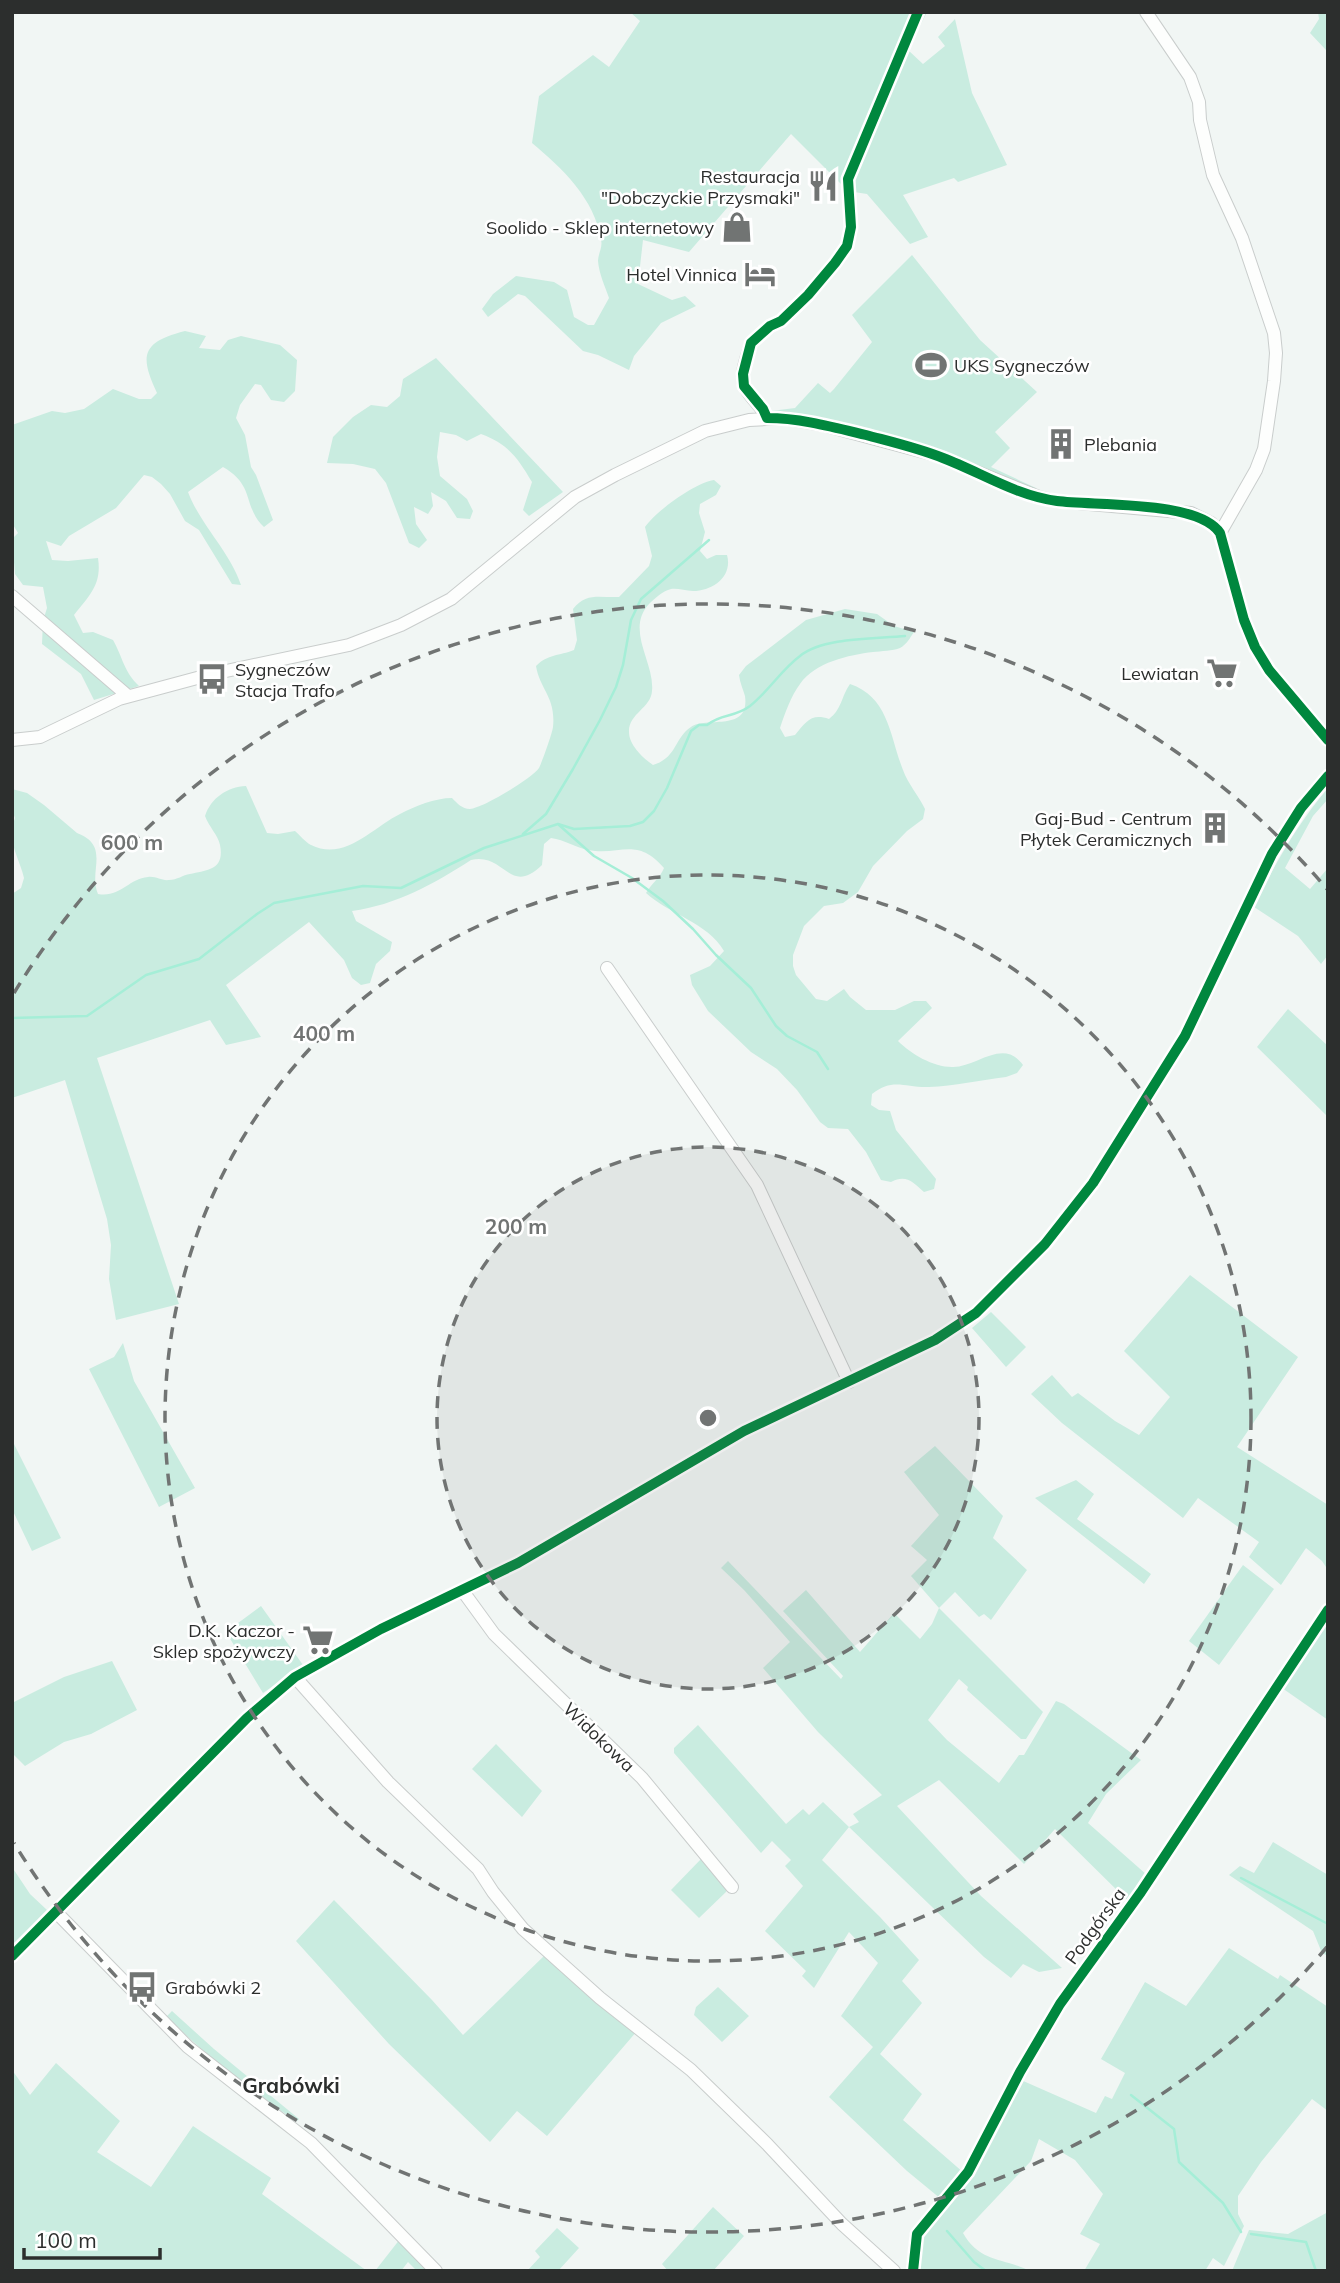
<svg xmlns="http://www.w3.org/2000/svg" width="1340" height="2283" font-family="Mulish,sans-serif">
<rect width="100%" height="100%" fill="#f1f6f4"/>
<path fill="#c9ece0" d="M630 12H916L889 71 842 185 791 134 689 252 643 240 638 284 672 300 685 296 696 306 661 323 634 356 629 370 598 355 583 351 525 296 518 294 488 317 482 309 493 294 516 276 554 282 567 290 574 317 588 325H594L609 298C605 286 599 274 598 261 598 254 603 247 601 240 595 199 562 168 532 143L539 96 593 55 609 67 640 21Z
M924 12H927L908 50 923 64 945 46 938 37 955 19 972 93 1007 165 958 182 954 178 903 195 928 237 910 244 867 194 854 192 853 176Z
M1318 12H1328V48L1326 50 1310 33 1319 19Z
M912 255 980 340 1037 392 995 432 1010 448 991 467 1036 488 1033 489 1018 485 945 451 826 420 771 411 795 408 818 383 830 393 834 389 872 342 852 315Z
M185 331 206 336 199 348 220 350 228 340 241 336 280 345 297 360 295 391 284 402 271 400 261 385 255 384 240 405 236 418 245 435 251 467 256 475 273 520 264 527C242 506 256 486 223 467L188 492C201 526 229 550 241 585L232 584 199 530 185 521 170 494 161 484 152 477 144 475 116 508 69 536 61 546 46 541 52 560 68 561 98 558C102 584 90 595 74 615L83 633 93 632 113 640C123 658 124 672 139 686L94 700 81 674 42 644 43 621 47 608 43 587 23 585 15 574 12 539 18 533 12 523V425L52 411 65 413 84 409 113 389 139 399H151L157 393C139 355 142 342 185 331Z
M436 358 563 492 529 516 523 510 532 482C517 457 508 444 481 434L467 441 456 435 440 432 437 457 440 476 467 499 473 511 470 519 457 518 446 501 431 492 433 506 428 514 414 507 416 524 427 540 419 548 409 543 386 483 375 469 353 464 327 463 333 437 353 417 371 405 387 407 400 396 403 379Z
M714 480 721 486 716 495 700 504 699 513 705 532 700 551 707 559 716 555H727C733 576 713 591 693 591 685 591 678 588 671 589 663 591 655 598 649 604 625 630 655 663 652 691 651 708 628 714 629 732 629 745 643 758 653 765 677 758 674 738 691 727 707 716 750 733 745 696 743 689 740 683 739 675L746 666 806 620 845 609 877 614 894 626 914 632C910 638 906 645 900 648 893 651 881 651 873 652 849 655 815 662 800 684 791 696 785 713 780 728L785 737 795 735C806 722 811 713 829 719 842 709 841 697 850 684 889 697 890 737 903 770 908 784 919 796 925 809L923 819 907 831 873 866 858 892 843 903 824 906 804 926 793 955V966L796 975 816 999 827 1001 844 989 850 997 866 1010H895L914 1001H926L932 1008 898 1041C911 1054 933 1067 952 1067 976 1068 1003 1037 1023 1065L1017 1073 1006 1077C981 1080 954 1086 929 1087 905 1088 893 1077 872 1094L871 1105 879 1110 890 1111 896 1130 936 1179 934 1189 924 1192C913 1182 906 1174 891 1182L881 1180 866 1152 848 1129 828 1128 820 1122 797 1090 777 1069 751 1052 708 1011 692 985 690 975 710 966 724 951C707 922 670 915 646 893 652 883 660 878 664 868 636 836 621 856 588 850 575 847 565 840 551 838L544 844 542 865C509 897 505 852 471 860 434 884 396 905 352 911L356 921 392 942 390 951 376 964 370 983 361 985 352 978 344 960 309 922 226 985 261 1037 226 1045 210 1020 97 1058 179 1304 116 1320 109 1279 111 1245 107 1219 65 1080 12 1098V894L21 888 24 878C19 857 6 841 15 818L12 810V789L27 793 44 805 77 833C111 846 88 871 98 894 120 898 128 879 148 877 156 876 162 881 169 880 177 880 183 875 190 874 207 870 225 870 220 845 218 835 209 827 205 816 211 798 227 787 246 786L267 833 278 834 295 831C300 835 305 842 311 845 345 862 373 827 400 814 415 806 435 798 452 798 457 803 462 809 470 809 483 808 531 779 539 768 542 762 552 734 553 727 556 697 540 690 536 666 548 654 559 656 574 650L577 640 573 609C586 592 600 598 619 597L649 566 652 556 645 527C656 511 695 483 714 480Z
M1328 788V799L1313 816 1285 868 1310 889 1328 868V955L1321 964 1298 936 1254 907C1274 865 1298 823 1328 788Z
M1288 1009 1328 1046V1117L1257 1047Z
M1190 1275 1298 1357 1237 1447 1328 1505V1570L1322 1561 1306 1548 1281 1585 1249 1557 1259 1542 1198 1498 1183 1518 1062 1423 1031 1394 1052 1375 1072 1397 1078 1393 1115 1421 1139 1435 1170 1397 1124 1351Z
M991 1312 1026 1347 1006 1367 972 1328Z
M123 1343 134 1381 195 1488 159 1507 89 1369 114 1357Z
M12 1440 61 1538 32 1551 12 1509Z
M935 1446 1003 1516 993 1538 1027 1570 991 1620 984 1614 979 1617 955 1592 939 1608 1043 1712 1026 1739H1021L967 1690 968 1687 959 1679 928 1720 947 1740 999 1783 1019 1755H1024L1056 1701 1064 1704 1141 1760 1106 1794 1088 1823 1147 1875 1130 1903 1055 1829 1024 1864 939 1780 897 1806 981 1896 1062 1968 1039 1972 1023 1964 1011 1978 984 1957 849 1827 822 1860 880 1917 919 1960 902 1981 922 2003 880 2054 922 2094 903 2120 964 2173 941 2199 907 2171 829 2097 873 2047 841 2016 878 1963 849 1932 814 1988 802 1976 806 1971 765 1931 803 1886 785 1866 791 1860 772 1841 761 1853 674 1753V1748L698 1725 786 1824 803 1809 809 1815 823 1802 849 1827 859 1822 853 1814 882 1795 818 1732 763 1668 790 1642 744 1590 721 1568 728 1561 841 1679 843 1676 783 1611 806 1590 860 1652 894 1613 920 1639 932 1624 939 1608 911 1576 927 1560 911 1546 939 1515 904 1472Z
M1076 1480 1094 1494 1077 1519 1151 1574 1144 1584 1035 1498Z
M1243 1565 1274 1589 1219 1665 1189 1641Z
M261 1606 303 1665 263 1693 226 1632Z
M1328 1615V1720L1282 1688Z
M112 1661 137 1710 91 1734 64 1742 25 1766 12 1753V1703L64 1677Z
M496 1744 542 1791 522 1817 472 1769Z
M1273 1842 1328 1875V1956L1322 1953 1313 1931 1229 1875 1240 1866 1254 1873Z
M702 1858 727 1886 726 1892 699 1918 671 1890Z
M12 1867 30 1894 47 1910 12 1945Z
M334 1900 432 2000 463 2035 545 1955 637 2031 547 2136 517 2111 490 2142 389 2044 296 1941Z
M1229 1948 1278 1979 1280 1975 1328 2007V2111L1312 2099 1261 2162 1238 2196V2214L1244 2226 1224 2266 1213 2258 1205 2271H1084L1100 2244 1080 2234 1103 2194 1075 2160 1039 2139 1031 2161 963 2233C980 2263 1002 2257 1030 2271H916L918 2253 925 2230 970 2178 1021 2080 1096 2113 1105 2096 1112 2099 1125 2073 1101 2059 1145 1982 1186 2006Z
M718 1987 749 2016 722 2042 694 2015 696 2007Z
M172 2011 214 2049 299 2119 297 2121C251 2094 205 2053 166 2017Z
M56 2063 120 2121 97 2152 151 2187 193 2126 271 2178 262 2194 367 2271H12V2070L30 2095Z
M713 2207 744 2236 713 2271H668L662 2264Z
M1328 2212V2271H1232L1249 2230 1288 2234Z
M557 2228 579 2248 558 2271H527L540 2257 535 2251Z
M400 2239 431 2271H417L408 2262 401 2271H375Z"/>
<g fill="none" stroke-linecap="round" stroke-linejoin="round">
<path stroke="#a5eed7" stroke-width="2.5" d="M559 825 594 856 632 878 663 901 693 929 716 955 751 988 776 1026 787 1036 817 1052 828 1069
M523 834 546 814 573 769 600 720 616 687 623 665 631 620 641 599 709 540
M12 1018 87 1016 146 975 199 959 257 914 274 903 363 886 401 888 484 848 558 824 574 829 630 826 643 822 654 811 667 788 691 731 699 725H707C722 713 734 718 750 706 769 691 781 670 800 656 823 637 876 639 905 636
M1241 1878 1328 1924
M1131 2095 1174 2129 1179 2162 1223 2203 1241 2232
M947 2231 974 2262 986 2271
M1251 2234 1306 2242 1316 2271"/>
<defs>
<path id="minor" d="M1146 12 1190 77 1199 102 1200 120 1213 175 1242 238 1274 333 1276 353 1274 381 1264 449 1256 470 1220 533
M751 343C748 355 740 372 744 384 747 396 762 405 767 418
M12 596 128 696
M12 740 40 737 119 699 212 674 349 645 401 625 451 599 575 497 615 475 705 431 749 420 783 418 823 425 935 455 1039 497 1055 501 1191 513 1211 523 1220 533 1244 620 1255 647 1269 670 1328 740
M607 968 757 1185 849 1382
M462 1590 494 1634 642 1778 732 1887
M295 1677 388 1782 478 1869 493 1892 523 1929 600 1998 691 2070 767 2144 842 2224 894 2271
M56 1912 188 2047 311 2143 436 2271
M12 1956 247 1718 295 1677 381 1629 518 1563 744 1431 935 1340 976 1313 1045 1244 1093 1183 1185 1036 1272 854 1301 808 1328 776
M913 2271 917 2234 968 2172 1020 2072 1060 2004 1141 1892 1328 1610"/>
</defs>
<use href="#minor" stroke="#c9cdcc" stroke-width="14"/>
<use href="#minor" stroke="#fdfefd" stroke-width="12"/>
<defs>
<path id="cycleway" d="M918 12 848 179 851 227 847 246 835 263 808 295 781 321 770 326 751 343 743 374 744 386 763 409 767 418C800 418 833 427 866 435 892 442 918 448 943 458 980 472 1017 496 1057 501 1096 506 1198 500 1220 533L1244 620 1255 647 1269 670 1328 740
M12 1956 247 1718 295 1677 381 1629 518 1563 744 1431 935 1340 976 1313 1045 1244 1093 1183 1185 1036 1272 854 1301 808 1328 776
M913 2271 917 2234 968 2172 1020 2072 1060 2004 1141 1892 1328 1610"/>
</defs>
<use href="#cycleway" stroke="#fff" stroke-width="15"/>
<use href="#cycleway" stroke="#00873e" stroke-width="10"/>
</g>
<circle cx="708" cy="1418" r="271" fill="#717473" fill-opacity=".12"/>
<g fill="none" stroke="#717473" stroke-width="3.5" stroke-dasharray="12 9">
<circle cx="708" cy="1418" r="271"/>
<circle cx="708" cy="1418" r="543"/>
<path d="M1327 1947A814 814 0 0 1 14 1843M14 993A814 814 0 0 1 1327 889"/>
</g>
<defs>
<symbol id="restaurant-bare" viewBox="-9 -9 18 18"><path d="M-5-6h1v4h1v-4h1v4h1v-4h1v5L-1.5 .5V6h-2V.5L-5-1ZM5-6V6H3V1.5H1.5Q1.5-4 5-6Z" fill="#717473" stroke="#fff" stroke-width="2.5" paint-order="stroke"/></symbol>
<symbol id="shop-bare" viewBox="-9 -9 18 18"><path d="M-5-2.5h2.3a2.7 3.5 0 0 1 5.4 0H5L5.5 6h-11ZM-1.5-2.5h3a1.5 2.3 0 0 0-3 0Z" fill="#717473" stroke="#fff" stroke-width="2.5" paint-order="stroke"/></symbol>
<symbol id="hotel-bare" viewBox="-9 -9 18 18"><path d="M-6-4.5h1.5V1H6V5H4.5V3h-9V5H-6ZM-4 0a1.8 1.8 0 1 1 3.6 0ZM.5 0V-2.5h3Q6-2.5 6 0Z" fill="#717473" stroke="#fff" stroke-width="2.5" paint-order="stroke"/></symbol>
<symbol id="stadium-bare" viewBox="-9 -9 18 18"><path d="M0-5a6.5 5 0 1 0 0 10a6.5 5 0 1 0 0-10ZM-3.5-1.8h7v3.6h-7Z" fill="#717473" stroke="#fff" stroke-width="2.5" paint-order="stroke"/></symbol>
<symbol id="building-bare" viewBox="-9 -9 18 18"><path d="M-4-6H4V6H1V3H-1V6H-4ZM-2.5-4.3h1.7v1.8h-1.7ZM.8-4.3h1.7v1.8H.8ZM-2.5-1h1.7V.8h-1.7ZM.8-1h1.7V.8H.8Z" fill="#717473" stroke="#fff" stroke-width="2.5" paint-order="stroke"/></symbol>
<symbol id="supermarket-bare" viewBox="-9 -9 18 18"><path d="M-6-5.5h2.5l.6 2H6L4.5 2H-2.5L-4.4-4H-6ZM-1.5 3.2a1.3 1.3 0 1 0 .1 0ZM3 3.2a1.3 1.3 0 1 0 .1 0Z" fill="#717473" stroke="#fff" stroke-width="2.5" paint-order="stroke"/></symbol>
<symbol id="bus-bare" viewBox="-9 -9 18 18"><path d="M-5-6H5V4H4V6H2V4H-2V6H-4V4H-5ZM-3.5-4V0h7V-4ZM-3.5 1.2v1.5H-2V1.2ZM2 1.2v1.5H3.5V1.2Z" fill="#717473" stroke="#fff" stroke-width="2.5" paint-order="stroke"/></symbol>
</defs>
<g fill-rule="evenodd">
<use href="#restaurant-bare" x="801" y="164" width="44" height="44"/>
<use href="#shop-bare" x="715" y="205" width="44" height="44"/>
<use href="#hotel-bare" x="738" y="252" width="44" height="44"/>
<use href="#stadium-bare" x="909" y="343" width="44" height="44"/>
<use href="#building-bare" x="1039" y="422" width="44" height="44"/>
<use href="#supermarket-bare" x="1200" y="651" width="44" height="44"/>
<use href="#bus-bare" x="190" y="657" width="44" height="44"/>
<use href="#building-bare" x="1193" y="806" width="44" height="44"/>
<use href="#supermarket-bare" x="296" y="1618" width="44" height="44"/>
<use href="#bus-bare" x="120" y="1965" width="44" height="44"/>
</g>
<g text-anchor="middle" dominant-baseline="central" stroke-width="5" stroke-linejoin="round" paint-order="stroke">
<g font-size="18" fill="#2c2e2d" stroke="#fff" text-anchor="end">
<text x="800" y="176">Restauracja<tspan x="800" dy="21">"Dobczyckie Przysmaki"</tspan></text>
<text x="714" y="227">Soolido - Sklep internetowy</text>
<text x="737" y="274">Hotel Vinnica</text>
<text x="954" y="365" text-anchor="start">UKS Sygneczów</text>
<text x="1084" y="444" text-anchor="start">Plebania</text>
<text x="235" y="669" text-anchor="start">Sygneczów<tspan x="235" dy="21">Stacja Trafo</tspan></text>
<text x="1199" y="673">Lewiatan</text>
<text x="1192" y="818">Gaj-Bud - Centrum<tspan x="1192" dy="21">Płytek Ceramicznych</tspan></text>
<text x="295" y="1630">D.K. Kaczor -<tspan x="295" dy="21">Sklep spożywczy</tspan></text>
<text x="165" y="1987" text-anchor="start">Grabówki 2</text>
</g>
<g font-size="18" fill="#2c2e2d" stroke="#fff">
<text transform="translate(599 1737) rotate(44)">Widokowa</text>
<text transform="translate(1095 1926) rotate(-54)">Podgórska</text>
</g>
<g font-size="21" font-weight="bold" fill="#2c2e2d" stroke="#fff">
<text x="291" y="2085">Grabówki</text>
</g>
</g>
<circle cx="708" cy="1418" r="10" fill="#717473" stroke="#fff" stroke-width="3.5"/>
<g font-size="21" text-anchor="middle" font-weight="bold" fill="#717473" stroke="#fff" stroke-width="5" stroke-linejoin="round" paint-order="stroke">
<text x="132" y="850">600 m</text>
<text x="324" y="1041">400 m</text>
<text x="516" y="1234">200 m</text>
</g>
<rect width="1340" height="2283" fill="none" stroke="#2c2e2d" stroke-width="28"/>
<path d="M24 2248v10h136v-10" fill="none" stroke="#2c2e2d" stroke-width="3.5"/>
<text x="35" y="2248" font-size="21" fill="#2c2e2d" stroke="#ffffff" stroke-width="5" paint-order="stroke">100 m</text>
</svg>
